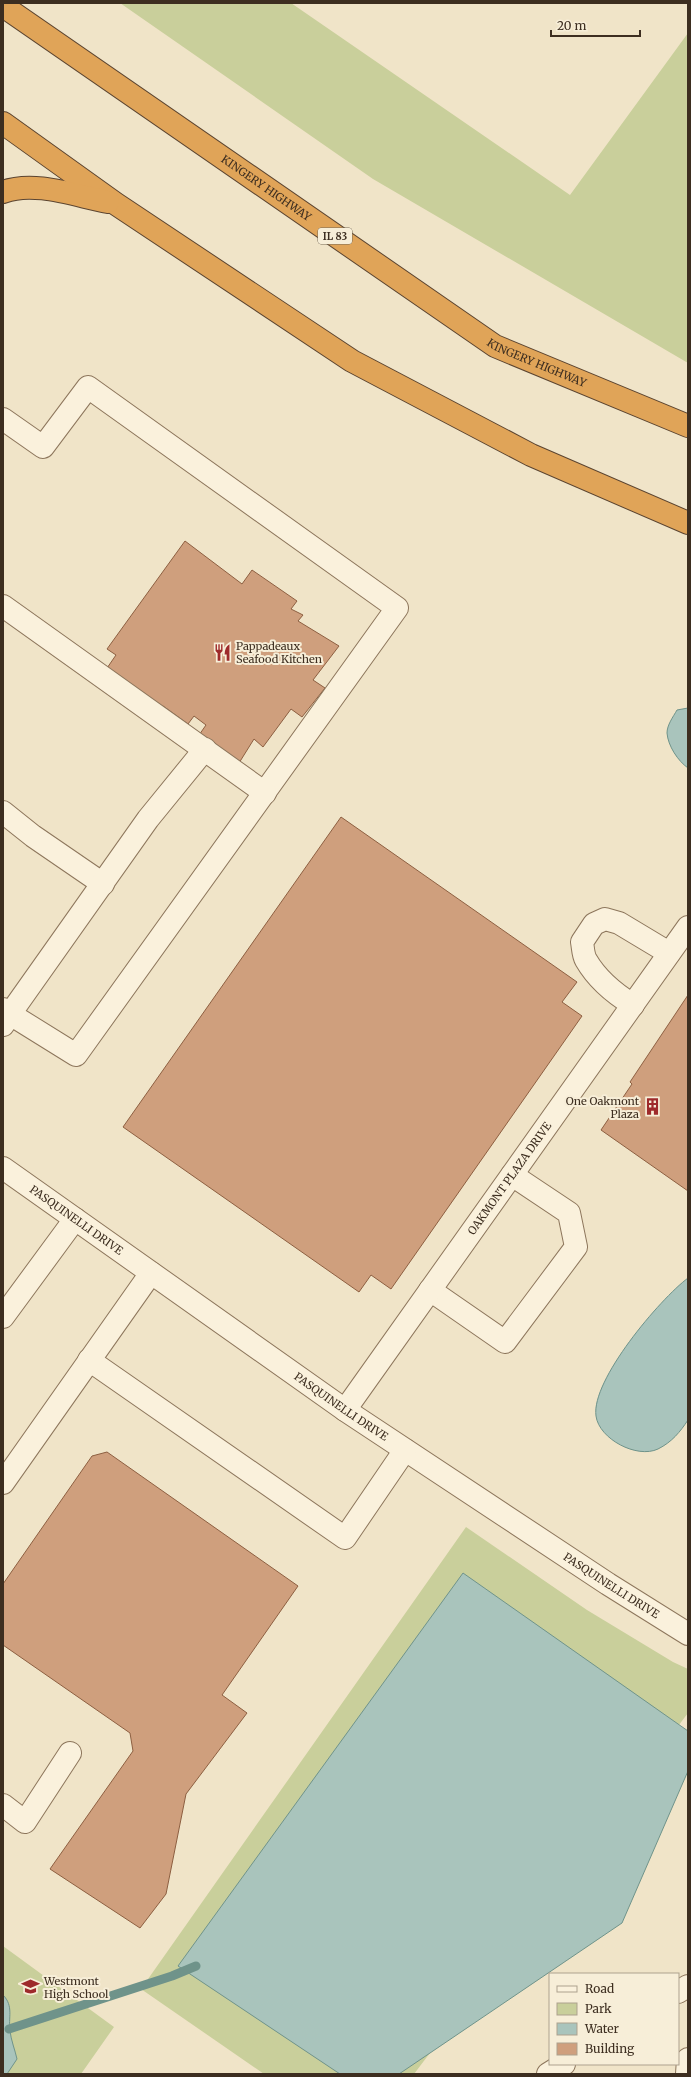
<svg xmlns="http://www.w3.org/2000/svg" width="691" height="2077" font-family="Merriweather,serif">
<rect width="100%" height="100%" fill="#f0e4c8"/>
<path fill="#c9cf9b" d="M120 3H291L570 195 688 33V363L373 179Z
M466 1527 587 1610 673 1662 688 1669V1713L414 2074H264L141 1989Z
M3 1946 114 2027 81 2074H3Z"/>
<path fill="#a9c4bc" stroke="#6f938a" d="M688 708V768C678 761 668 746 667 733 667 725 673 717 677 710Z
M688 1278V1420C680 1432 672 1442 658 1449 637 1459 599 1439 596 1416 591 1380 660 1299 688 1278Z
M463 1573 688 1731V1771L622 1923 399 2074H340L178 1966Z
M3 1995C14 2006 8 2018 10 2031 11 2040 15 2050 17 2059L7 2074H3Z"/>
<g fill="none" stroke-linecap="round" stroke-linejoin="round">
<path stroke="#6f938a" stroke-width="9" d="M9 2029 172 1976 196 1966"/>
</g>
<path fill="#cf9f7d" stroke="#8d5f41" d="M185 541 242 584 252 570 297 601 291 609 303 615 298 621 339 646 313 680 325 688 302 717 291 709 263 747 254 739 239 763 197 738 206 725 194 716 188 724 163 706 159 709 105 671 116 655 107 649Z
M341 817 577 982 562 1002 582 1016 391 1289 371 1275 359 1292 123 1127Z
M688 995V1191L601 1130 632 1084 630 1082Z
M107 1452 298 1586 222 1695 247 1713 186 1794 166 1894 140 1928 50 1869 133 1751 130 1733 3 1645V1584L92 1456Z"/>
<g fill="none" stroke-linecap="round" stroke-linejoin="round">
<defs>
<g id="minor">
<path d="M3 419 43 447 88 387 397 608 76 1055 10 1014 3 1025"/>
<path d="M3 606 265 793"/>
<path d="M3 812 33 836 103 884"/>
<path d="M633 1005C615 994 597 979 586 960 583 955 583 947 582 942L594 924 605 919 619 923 669 953"/>
<path d="M3 1009 10 1014 148 819 205 749"/>
<path id="s1" d="M3 1168 345 1410 608 1584 688 1634"/>
<path d="M430 1290 505 1342 576 1247 569 1213 512 1175"/>
<path d="M3 1317 75 1219"/>
<path d="M89 1360 345 1538 405 1450"/>
<path id="s2" d="M345 1410 688 927"/>
<path d="M3 1483 151 1273"/>
<path d="M3 1805 25 1822 70 1753"/>
<path d="M678 1992 688 1986"/>
<path d="M548 2074 564 2064"/>
<path d="M687 2074 688 2059"/>
</g>
<g id="highway">
<path id="s3" d="M3 6 495 346 688 426"/>
<path d="M3 123 116 204 352 361 531 455 688 523"/>
<path d="M3 192C34 180 76 196 108 202"/>
</g>
</defs>
<use href="#minor" stroke="#8d765c" stroke-width="24"/>
<use href="#highway" stroke="#5b4430" stroke-width="24"/>
<use href="#minor" stroke="#faf1dc" stroke-width="22"/>
<use href="#highway" stroke="#e0a458" stroke-width="22"/>
</g>
<defs>
<symbol id="restaurant-bare" viewBox="-9 -9 18 18"><path d="M-5-6h1v4h1v-4h1v4h1v-4h1v5L-1.5 .5V6h-2V.5L-5-1ZM5-6V6H3V1.5H1.5Q1.5-4 5-6Z" fill="#9e2a2b" stroke="#f7eed8" stroke-width="2.5" paint-order="stroke"/></symbol>
<symbol id="building-bare" viewBox="-9 -9 18 18"><path d="M-4-6H4V6H1V3H-1V6H-4ZM-2.5-4.3h1.7v1.8h-1.7ZM.8-4.3h1.7v1.8H.8ZM-2.5-1h1.7V.8h-1.7ZM.8-1h1.7V.8H.8Z" fill="#9e2a2b" stroke="#f7eed8" stroke-width="2.5" paint-order="stroke"/></symbol>
<symbol id="school-bare" viewBox="-9 -9 18 18"><path d="M0-5L7-2L0 1L-7-2ZM-4 1L0 2.5L4 1V4Q0 6-4 4Z" fill="#9e2a2b" stroke="#f7eed8" stroke-width="2.5" paint-order="stroke"/></symbol>
</defs>
<g fill-rule="evenodd">
<use href="#restaurant-bare" x="210" y="640" width="25" height="25"/>
<use href="#building-bare" x="640" y="1094" width="25" height="25"/>
<use href="#school-bare" x="18" y="1974" width="25" height="25"/>
</g>
<g text-anchor="middle" dominant-baseline="central" stroke-width="4" stroke-linejoin="round" paint-order="stroke">
<rect fill="#f7eed8" stroke="#756857" stroke-width="1" x="318" y="228" width="34" height="16" rx="3"/>
<g font-size="10" font-weight="bold" fill="#3d2e20">
<text x="335" y="236">IL 83</text>
</g>
<g font-size="11" fill="#3d2e20" stroke="#f7eed8">
<text stroke="none"><textPath href="#s3" startOffset="320">KINGERY HIGHWAY</textPath></text>
<text stroke="none"><textPath href="#s3" startOffset="643">KINGERY HIGHWAY</textPath></text>
<text stroke="none"><textPath href="#s2" startOffset="284">OAKMONT PLAZA DRIVE</textPath></text>
<text stroke="none"><textPath href="#s1" startOffset="90">PASQUINELLI DRIVE</textPath></text>
<text stroke="none"><textPath href="#s1" startOffset="414">PASQUINELLI DRIVE</textPath></text>
<text stroke="none"><textPath href="#s1" startOffset="738">PASQUINELLI DRIVE</textPath></text>
</g>
<g font-size="11" fill="#3d2e20" stroke="#f7eed8" text-anchor="start">
<text x="236" y="646">Pappadeaux<tspan x="236" dy="13">Seafood Kitchen</tspan></text>
<text x="639" y="1101" text-anchor="end">One Oakmont<tspan x="639" dy="13">Plaza</tspan></text>
<text x="44" y="1981">Westmont<tspan x="44" dy="13">High School</tspan></text>
</g>
</g>
<rect width="691" height="2077" fill="none" stroke="#3d2e20" stroke-width="8"/>
<rect x="549" y="1973" width="130" height="92" fill="#f7eed8" stroke="#ada18e"/>
<rect x="557" y="1986" width="20" height="6" fill="#faf1dc" stroke="#ada18e"/>
<text x="585" y="1993" font-size="12" fill="#3d2e20">Road</text>
<rect x="557" y="2003" width="20" height="12" fill="#c9cf9b" stroke="#ada18e"/>
<text x="585" y="2013" font-size="12" fill="#3d2e20">Park</text>
<rect x="557" y="2023" width="20" height="12" fill="#a9c4bc" stroke="#ada18e"/>
<text x="585" y="2033" font-size="12" fill="#3d2e20">Water</text>
<rect x="557" y="2043" width="20" height="12" fill="#cf9f7d" stroke="#ada18e"/>
<text x="585" y="2053" font-size="12" fill="#3d2e20">Building</text>
<path d="M551 30v6h89v-6" fill="none" stroke="#3d2e20" stroke-width="2"/>
<text x="557" y="30" font-size="12" fill="#3d2e20" stroke="#f7eed8" stroke-width="3" paint-order="stroke">20 m</text>
</svg>
